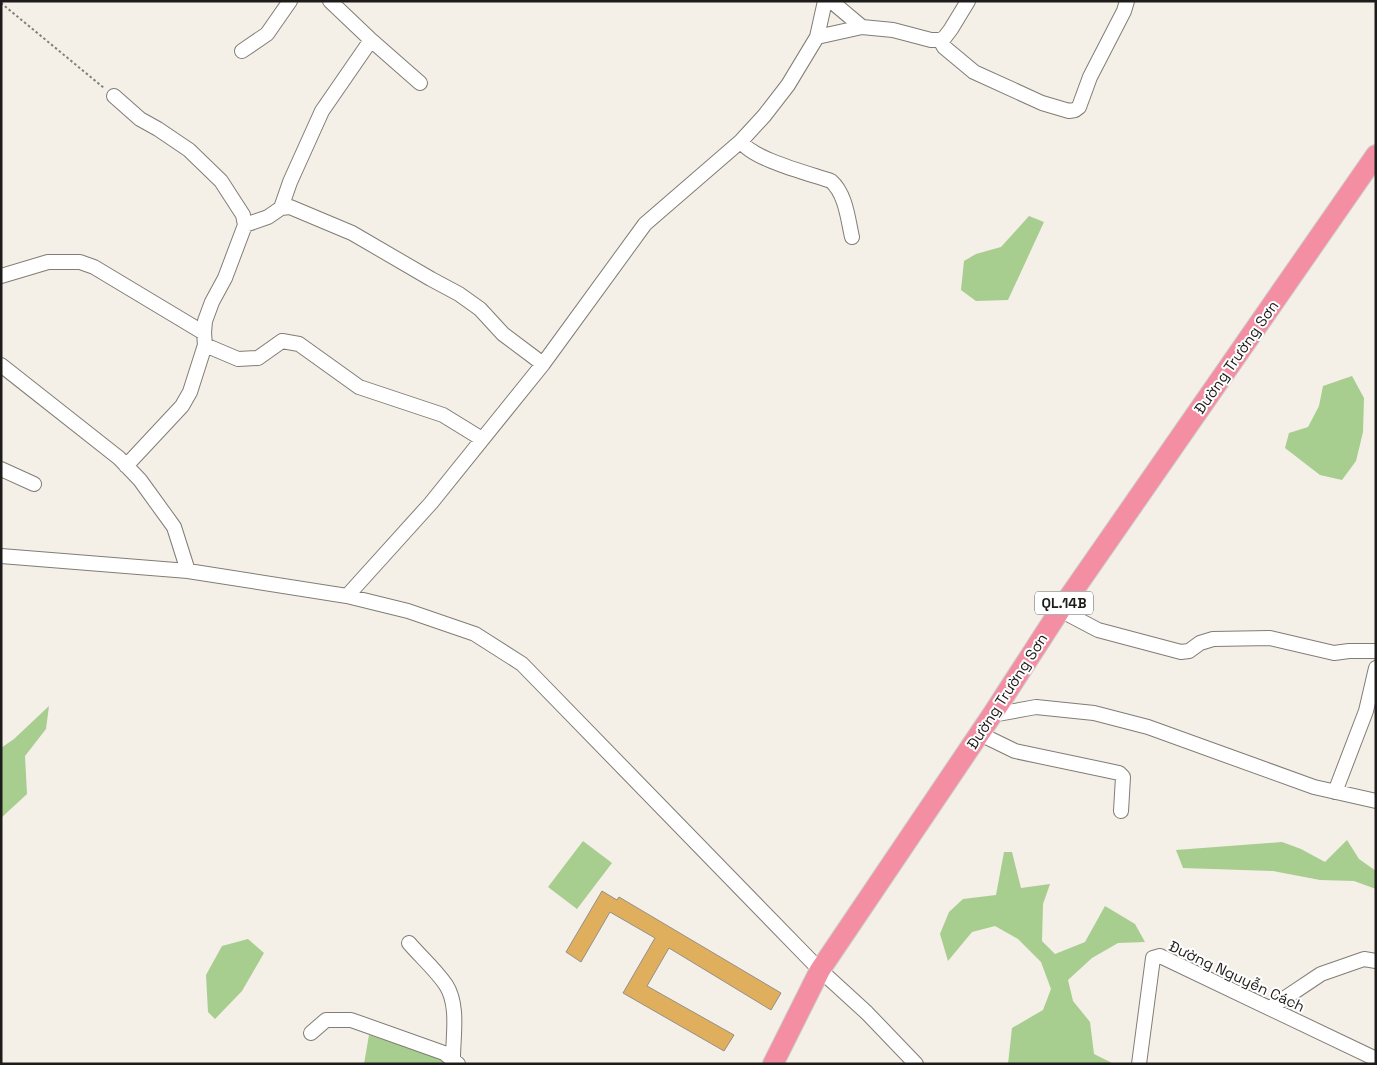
<svg xmlns="http://www.w3.org/2000/svg" width="1377" height="1065" font-family="'Space Grotesk',sans-serif">
<rect width="100%" height="100%" fill="#f4efe7"/>
<path fill="#a7cd8f" d="M1029 216 1044 222 1008 300 976 301 961 290 964 261 976 254 1001 247Z
M1352 376 1364 398 1363 432 1356 461 1342 480 1320 475 1285 448 1289 433 1308 427 1319 406 1323 386Z
M49 706 46 729 25 756 27 794 1 818V748L14 739Z
M1347 840 1359 859 1376 871V889L1354 881 1320 880 1273 871 1183 868 1176 850 1282 842 1301 849 1325 862Z
M583 841 612 863 577 909 548 887Z
M1004 852H1012L1021 888 1050 884 1043 904 1042 941 1055 954 1085 942 1105 906 1135 924 1145 942 1118 943 1092 958 1068 980 1073 1001 1090 1022 1094 1054 1114 1064H1008L1012 1028 1043 1010 1051 989 1041 962 1018 939 995 926 972 932 948 961 940 934 949 912 963 899 996 895Z
M248 939 264 953 242 991 215 1019 208 1012 206 975 222 946Z
M369 1035 460 1064H364Z"/>
<path fill="#e0af5e" stroke="#948f88" d="M602 891 617 900 619 897 781 993 771 1010 669 948 647 986 734 1035 724 1051 623 993 655 938 610 912 581 962 566 952Z"/>
<g fill="none" stroke-linecap="round" stroke-linejoin="round">
<defs>
<path id="minor" d="M831 1 862 27
M817 37 825 1
M371 40 420 83
M940 40 944 47 974 72 1042 103 1069 111 1075 110 1079 107 1090 77 1124 11 1127 1
M242 51 267 34 290 1
M114 96 140 119 158 129 189 150 221 181 243 215 245 225 225 278 212 302 205 321 204 333 205 345 190 392 182 406 126 466
M741 141C751 159 811 174 831 181 846 194 848 220 852 237
M281 208 290 182 322 111 371 40 330 1
M245 225 268 217 281 208 290 207 352 233 431 279 459 294 480 309 503 334 543 364
M1 276 48 262H80L94 267 204 333
M205 345 238 359 258 358 282 341 299 344 359 387 443 415 482 439
M1 365 119 458 140 480 174 527 188 571
M1 469 34 484
M1 556 188 571 347 596 408 611 475 634 522 664 820 970 867 1013 916 1064
M347 596 431 503 543 364 645 224 741 141 764 116 788 85 817 37 862 27 893 30 931 40H940L945 37 951 29 968 1
M1060 610 1098 630 1181 652 1189 651 1200 643 1213 639 1270 638 1334 653 1349 651H1376
M992 715 1036 707 1094 713 1148 727 1314 787 1376 801
M980 734 1015 751 1119 773 1123 777 1121 811
M1335 792 1366 711 1376 668
M409 943C421 957 436 970 446 985 459 1005 453 1036 453 1058
M1270 1008 1321 974 1364 959 1376 961
M311 1033 326 1020H351L444 1053 458 1064
M1139 1064 1153 958 1160 956 1376 1059"/>
<path id="highway" d="M773 1064 820 970 992 715 1060 610 1376 155"/>
</defs>
<use href="#minor" stroke="#817d76" stroke-width="16"/>
<use href="#highway" stroke="#cecdcd" stroke-width="22"/>
<path stroke="#837f7a" stroke-width="2" stroke-dasharray="2.5 2.5" stroke-linecap="butt" d="M1 3 104 88"/>
<use href="#minor" stroke="#fff" stroke-width="14"/>
<use href="#highway" stroke="#f38ea3" stroke-width="20"/>
</g>
<g text-anchor="middle" dominant-baseline="central" stroke-width="4" stroke-linejoin="round" paint-order="stroke">
<rect fill="#fff" stroke="#62605f" stroke-width="1" x="1035" y="591.5" width="58" height="23" rx="4"/>
<g font-size="14" font-weight="bold" fill="#1e1c1a">
<text x="1064" y="603">QL.14B</text>
</g>
<g font-size="15" fill="#1e1c1a" stroke="#fff">
<text transform="translate(1236 357) rotate(-55)">Đường Trường Sơn</text>
<text transform="translate(1007 691) rotate(-57)">Đường Trường Sơn</text>
<text transform="translate(1237 976) rotate(25)">Đường Nguyễn Cách</text>
</g>
</g>
<rect width="1377" height="1065" fill="none" stroke="#1e1c1a" stroke-width="5"/>
</svg>
